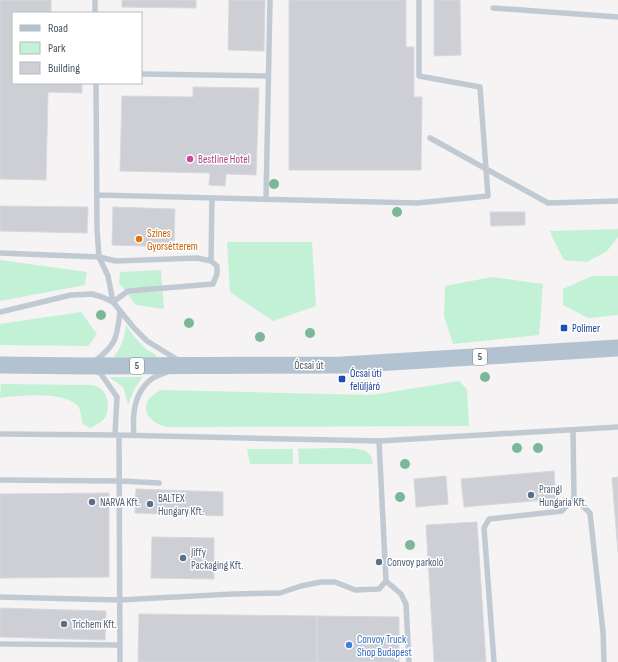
<svg xmlns="http://www.w3.org/2000/svg" width="618" height="662" font-family="'Sofia Sans Condensed',sans-serif">
<rect width="100%" height="100%" fill="#f5f3f3"/>
<path fill="#c3f1d5" d="M618 229V237L607 251 587 262 564 260 553 239 550 231Z
M227 242H312L316 306 273 321 230 292Z
M0 260 87 272 85 285 0 301Z
M161 270 164 309 136 305 119 283 120 272Z
M592 276H618V315L588 318 563 305V289Z
M492 277 543 284 539 335 453 344 444 316 445 286Z
M81 312 97 334 88 346 0 345V324Z
M126 325C135 338 142 348 156 355V358L114 357C121 347 125 338 126 325Z
M109 377H143C136 385 132 393 129 403L128 404 123 387Z
M459 381 467 389 469 426 167 427C155 424 139 414 149 399 153 395 156 392 162 390L372 395Z
M1 384 92 385C95 386 99 387 101 389 109 395 110 412 104 419 100 423 95 426 90 428L83 424C81 418 81 410 78 406 65 391 18 395 0 398Z
M247 449H293V464H250Z
M298 449C312 449 355 446 365 451 371 454 372 458 373 464H299Z"/>
<path fill="#cdcfd5" stroke="#d7d9de" d="M0 0H51V13H13V83H82V93L48 92 46 180 0 179Z
M122 0H196V8L122 7Z
M229 0H265L264 51 228 50Z
M289 0H406V47H414V97H422L421 170H289Z
M434 0H460L461 55 434 56Z
M193 87 259 88 256 175 226 174 225 186 209 185 210 173 120 171 122 96 193 97Z
M0 206 88 207 87 233 0 231Z
M113 207 175 209 174 247 112 245Z
M490 212H525V225L491 226Z
M554 471 556 499 464 507 461 479Z
M446 476 448 504 416 507 414 479Z
M618 477V552L612 478Z
M136 489 223 492V516L135 513Z
M109 493V577L0 578V494Z
M477 522 486 662H434L426 525Z
M152 537 214 538V579L151 578Z
M0 608 106 611 105 640 0 637Z
M139 614 317 616V662H138Z
M317 616 399 617V662H317Z"/>
<g fill="none" stroke-linecap="round" stroke-linejoin="round">
<path stroke="#c1cad2" stroke-width="5.5" d="M95 0V13
M493 8 618 17
M141 74 268 76
M430 138 548 203 618 201
M97 195 417 203 488 196 480 87 419 76V0
M266 199 270 0
M0 253 99 257 116 261 197 258 211 261 217 266V274L213 284 128 291 113 302 108 276 99 257 97 229 96 83
M211 261 212 198
M0 312 71 295 92 294 102 297 113 302 134 328 147 341 178 360
M95 361C116 345 117 338 120 312
M96 371 101 374 117 397 115 435
M573 430 574 498 590 513 603 632 604 662
M0 434 115 435 379 441 618 427
M119 435 120 662
M134 435C132 415 134 391 153 378 157 375 163 374 167 372
M0 480 120 481 159 483
M386 581 401 594 406 604 409 662
M0 597 119 600 233 594 280 593 301 586 321 582H335L355 590 379 589 386 581 379 441
M0 644 120 645
M494 662 484 528 489 519 562 511 574 498"/>
<path stroke="#b3c2d1" stroke-width="17" d="M0 365 89 366 342 365 618 348"/>
</g>
<g fill="#7bb799">
<circle cx="274" cy="184" r="5"/>
<circle cx="397" cy="212" r="5"/>
<circle cx="101" cy="315" r="5"/>
<circle cx="189" cy="323" r="5"/>
<circle cx="310" cy="333" r="5"/>
<circle cx="260" cy="337" r="5"/>
<circle cx="485" cy="377" r="5"/>
<circle cx="517" cy="448" r="5"/>
<circle cx="538" cy="448" r="5"/>
<circle cx="405" cy="464" r="5"/>
<circle cx="400" cy="497" r="5"/>
<circle cx="410" cy="545" r="5"/>
</g>
<circle fill="#d1479c" stroke="#fff" stroke-width="1.5" cx="190" cy="159" r="4"/>
<circle fill="#e8710a" stroke="#fff" stroke-width="1.5" cx="139" cy="239" r="4"/>
<g fill="#1a4fb4" stroke="#fff" stroke-width="1.5">
<rect x="560" y="324" width="8" height="8" rx="2"/>
<rect x="338" y="375" width="8" height="8" rx="2"/>
</g>
<g fill="#5c6f8a" stroke="#fff" stroke-width="1.5">
<circle cx="531" cy="495" r="4"/>
<circle cx="92" cy="502" r="4"/>
<circle cx="150" cy="504" r="4"/>
<circle cx="183" cy="558" r="4"/>
<circle cx="379" cy="562" r="4"/>
<circle cx="64" cy="624" r="4"/>
</g>
<circle fill="#3f7fe0" stroke="#fff" stroke-width="1.5" cx="349" cy="645" r="4"/>
<g text-anchor="middle" dominant-baseline="central" stroke-width="3" stroke-linejoin="round" paint-order="stroke">
<g fill="#fff" stroke="#808990" stroke-width="1">
<rect x="473" y="349" width="14" height="16" rx="3"/>
<rect x="130" y="358" width="14" height="16" rx="3"/>
</g>
<g font-size="10" font-weight="bold" fill="#4a5661">
<text x="480" y="357">5</text>
<text x="137" y="366">5</text>
</g>
<g font-size="11" fill="#b23c85" stroke="#fff" text-anchor="start">
<text x="198" y="159">Bestline Hotel</text>
</g>
<g font-size="11" fill="#c56008" stroke="#fff" text-anchor="start">
<text x="147" y="233">Szines<tspan x="147" dy="13">Gyorsétterem</tspan></text>
</g>
<g font-size="11" fill="#164399" stroke="#fff" text-anchor="start">
<text x="572" y="328">Polimer</text>
<text x="350" y="373">Ócsai úti<tspan x="350" dy="13">felüljáró</tspan></text>
</g>
<g font-size="11" fill="#4a5661" stroke="#fff">
<text x="309" y="365">Ócsai út</text>
</g>
<g font-size="11" fill="#4e5e75" stroke="#fff" text-anchor="start">
<text x="539" y="489">Prangl<tspan x="539" dy="13">Hungaria Kft.</tspan></text>
<text x="158" y="498">BALTEX<tspan x="158" dy="13">Hungary Kft.</tspan></text>
<text x="100" y="502">NARVA Kft.</text>
<text x="191" y="552">Jiffy<tspan x="191" dy="13">Packaging Kft.</tspan></text>
<text x="387" y="562">Convoy parkoló</text>
<text x="72" y="624">Trichem Kft.</text>
</g>
<g font-size="11" fill="#366cbe" stroke="#fff" text-anchor="start">
<text x="357" y="639">Convoy Truck<tspan x="357" dy="13">Shop Budapest</tspan></text>
</g>
</g>
<rect x="12" y="12" width="130" height="72" fill="#ffffff" stroke="#b7bbc0"/>
<rect x="20" y="25" width="20" height="6" fill="#b3c2d1" stroke="#b7bbc0"/>
<text x="48" y="32" font-size="12" fill="#4a5661">Road</text>
<rect x="20" y="42" width="20" height="12" fill="#c3f1d5" stroke="#b7bbc0"/>
<text x="48" y="52" font-size="12" fill="#4a5661">Park</text>
<rect x="20" y="62" width="20" height="12" fill="#cdcfd5" stroke="#b7bbc0"/>
<text x="48" y="72" font-size="12" fill="#4a5661">Building</text>
</svg>
